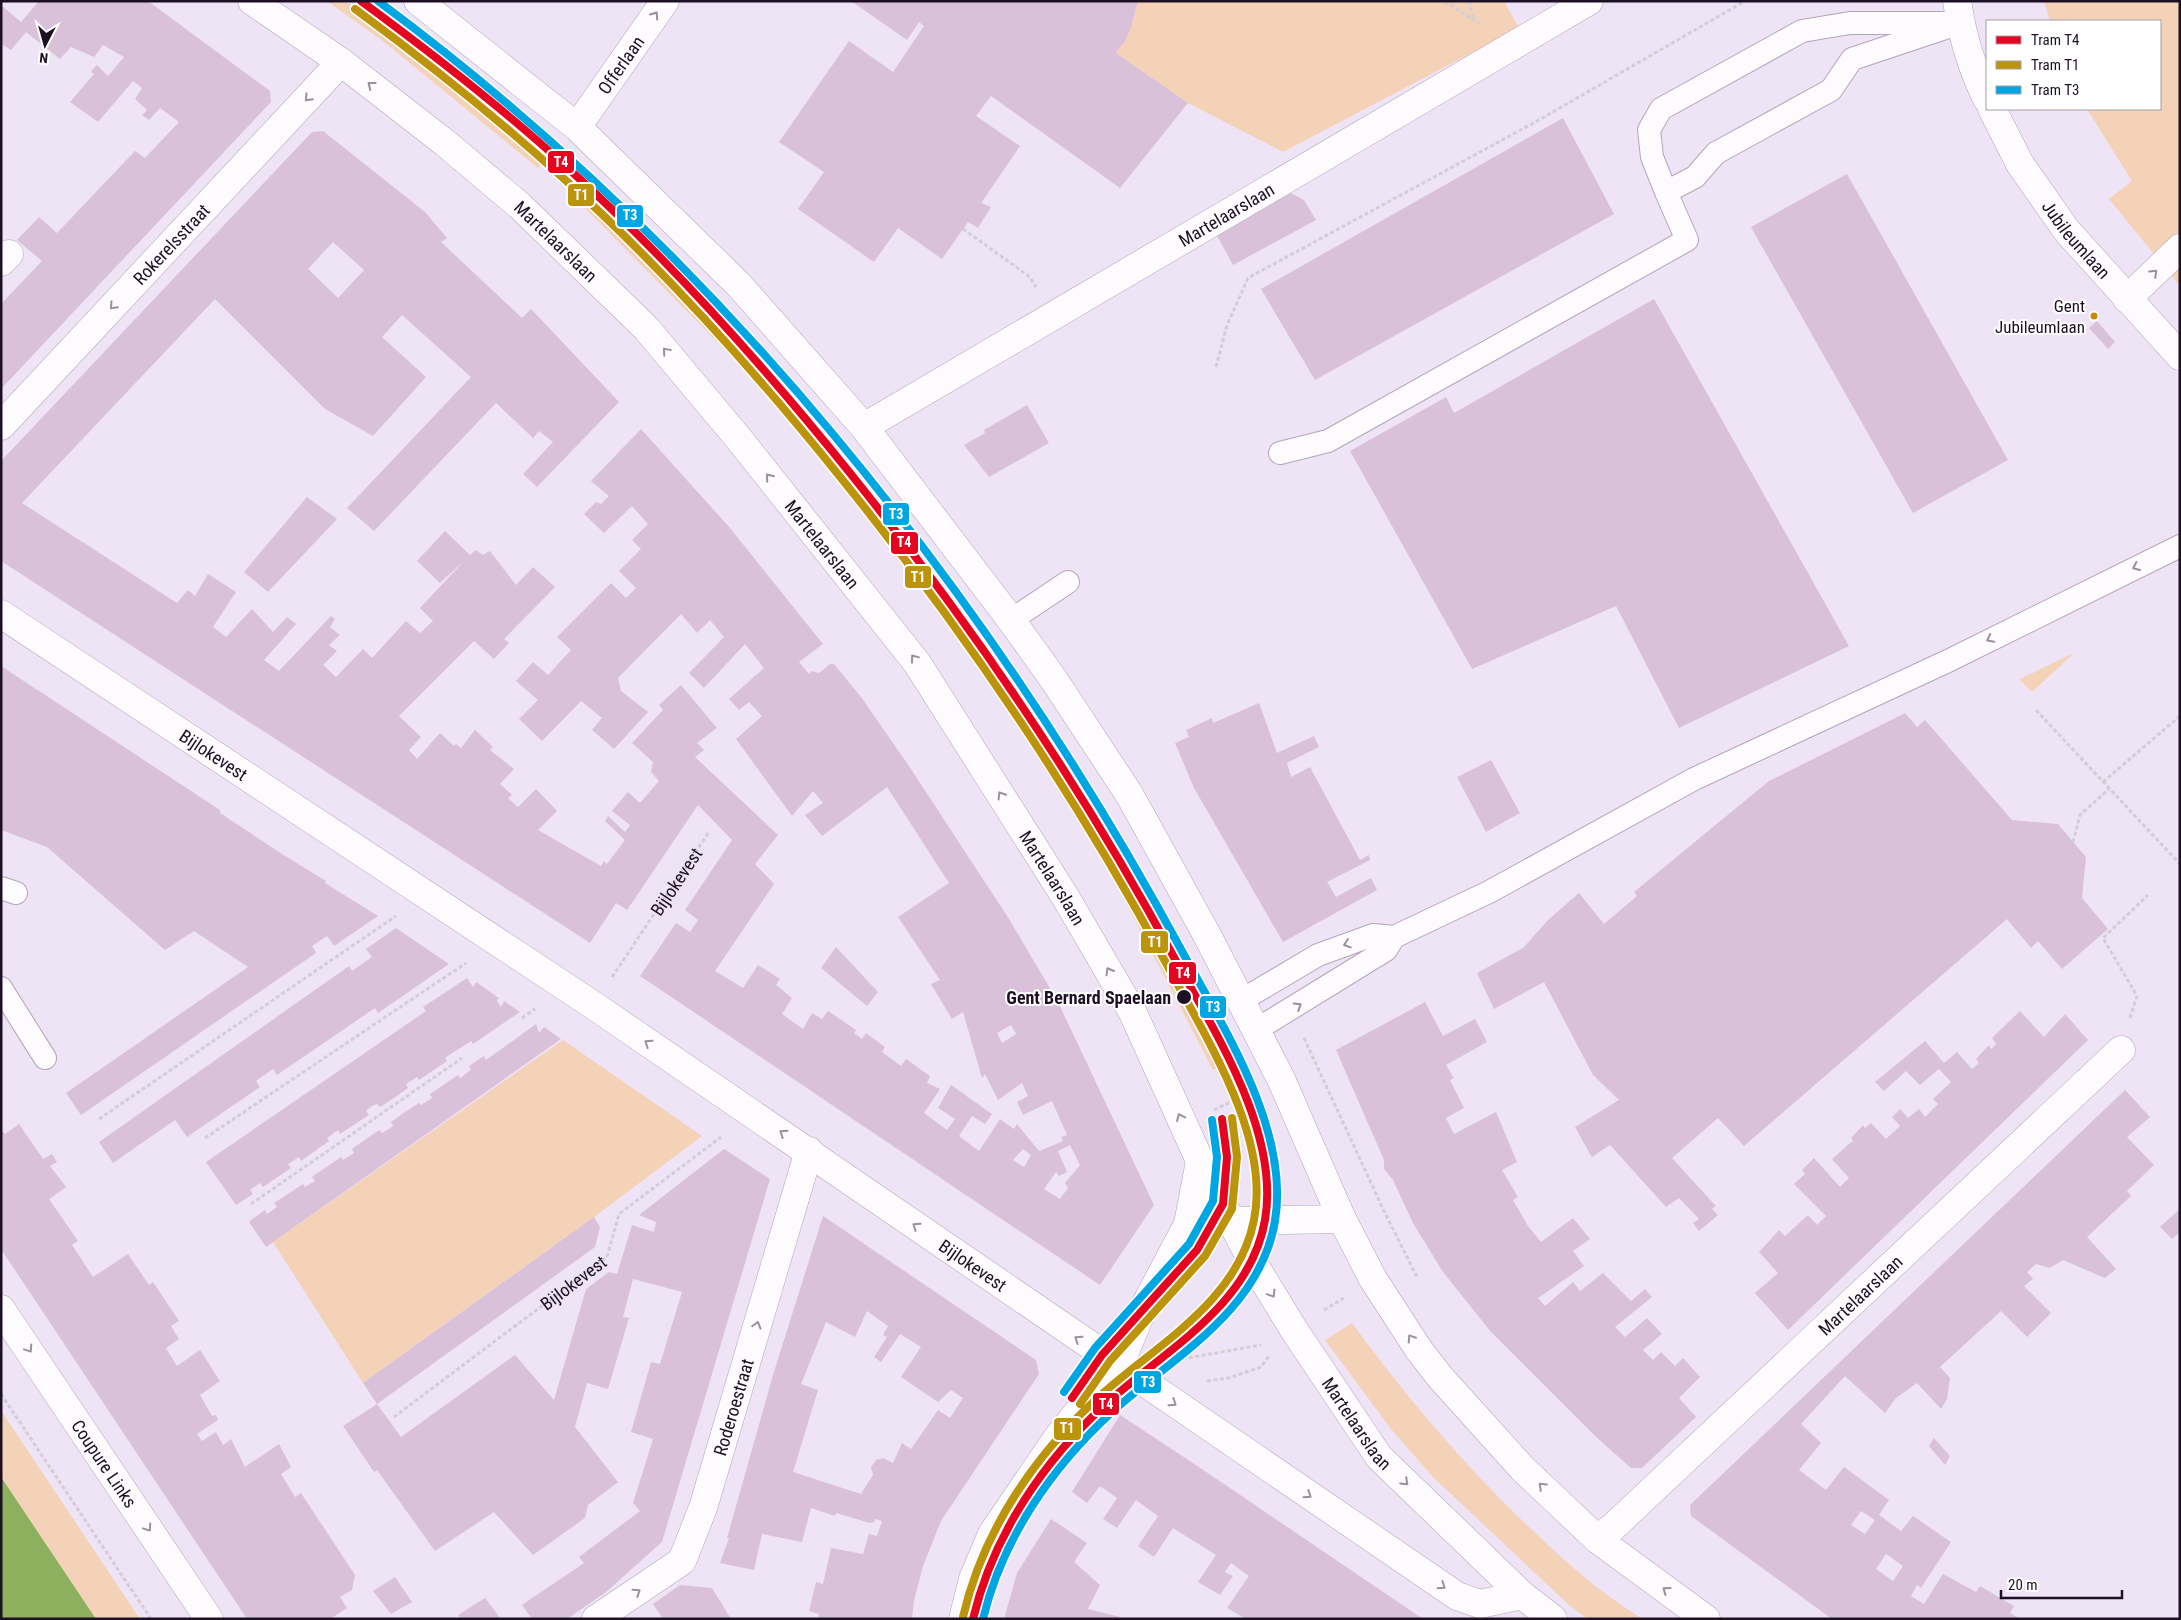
<svg xmlns="http://www.w3.org/2000/svg" width="2181" height="1620" font-family="'Roboto Condensed',sans-serif">
<rect width="100%" height="100%" fill="#efe3f6"/>
<path fill="#f4d2b7" d="M327 1H345L389 32 546 160 538 168 383 41Z
M1138 1H1504L1519 28 1283 152 1188 103 1116 53C1128 38 1134 21 1138 1Z
M2044 1H2180V286L2109 199 2132 181 2087 109H2160V21H2050Z
M583 194 743 358 897 540 1008 703 1116 870 1222 1066 1213 1070 1110 872 1004 705 891 543 738 363 577 200Z
M2074 653 2032 692 2019 679H2020Z
M563 1040 702 1136 594 1217 363 1383 273 1242Z
M1352 1323C1422 1419 1499 1505 1590 1582 1606 1595 1625 1607 1642 1619H1588L1569 1605 1433 1477 1391 1429 1325 1340Z
M1 1411 4 1415 140 1619H96L1 1477Z"/>
<path fill="#8cb05d" d="M1 1477 96 1619H1Z"/>
<path fill="#dac1da" fill-rule="evenodd" d="M39 1H148L270 91 271 102 1 389V304L42 261 17 240 39 217 57 233 135 151 145 158 179 122 160 108 149 120 142 115 147 110 135 99 142 88 133 81 98 122 70 102 94 74 91 71 97 65 108 76 124 57 103 45 94 57 71 47 60 59 26 32 11 50 1 44V5L21 22Z
M851 1H1138L1131 28 1125 41 1116 53 1188 103 1120 188 991 96 976 116 1020 146 981 203 991 207 978 228 968 222 942 259 898 228 874 262 798 209 824 172 779 142 849 41 893 72 924 26 919 22 907 40Z
M1563 118 1614 214 1315 380 1261 289Z
M323 131 425 212 447 238 441 242 522 318 531 309 534 312 619 402 537 487 523 474 553 442 539 431 533 438 496 403 374 531 347 508 471 377 402 315 382 337 426 377 373 436 325 409 215 299 22 503 177 603 188 590 195 596 208 574 236 592 213 627 226 637 252 609 273 632 287 617 296 624 264 660 279 671 331 616 335 619 330 627 340 635 329 645 337 651 323 665 336 677 363 649 372 658 406 621 420 633 433 621 420 608 465 560 440 583 417 561 445 531 470 555 476 550 483 555 490 551 516 585 533 567 555 587 504 639 509 643 494 659 474 641 399 716 421 737 409 750 417 759 440 733 454 746 456 744 461 748 475 730 493 747 490 750 514 769 500 784 512 795 508 798 518 807 536 789 557 811 538 830 601 866 604 861 607 864 625 840 605 821 608 816 625 832 630 825 612 811 628 792 640 803 659 781 651 772 653 762 632 743 663 710 659 705 681 685 717 728 697 743 704 750 695 757 778 835 755 864 774 884 715 971 743 988 758 965 780 979 776 985 792 998 782 1014 803 1029 812 1013 822 1019 828 1011 856 1030 854 1033 862 1039 866 1033 885 1047 882 1052 901 1066 906 1059 930 1076 927 1083 940 1089 924 1113 947 1130 955 1119 938 1108 951 1085 992 1114 985 1124 972 1116 959 1136 979 1151 1000 1119 1014 1129 1017 1124 1039 1151 1063 1141 1061 1137 1067 1135 1052 1101 1023 1115 1017 1102 1028 1096 1022 1083 998 1100 985 1074 982 1078 963 1012 952 1019 931 984 940 980 898 917 949 883 887 787 822 836 805 815 823 803 813 791 792 816 736 739 762 716 749 702 739 710 729 699 764 668 745 644 704 688 689 673 724 637 710 620 697 633 681 614 618 678 621 691 648 712 614 749 592 730 602 718 581 701 542 741 519 719 538 700 516 681 533 662 548 675 571 650 557 637 611 583 626 598 636 588 619 571 641 549 632 540 648 524 632 506 604 533 584 514 596 502 601 504 609 496 591 481 641 429 730 528 823 644 799 662 809 674 812 671 819 673 830 664H834L861 697 909 766 1009 919 1057 1000 1154 1205 1100 1285 640 976 676 923 690 932 698 920 685 910 732 840 698 805 627 910 616 903 590 943 1 561V461L312 132ZM333 242 364 270 338 298 308 269ZM1011 1025 1016 1034 1002 1043 997 1033ZM1070 1145 1080 1165 1065 1183 1068 1188 1060 1199 1044 1189 1056 1172 1059 1176 1067 1172 1058 1151ZM1023 1149 1031 1155 1024 1167 1013 1160Z
M1847 174 2008 460 1913 513 1751 227Z
M1287 191 1304 200 1316 220 1233 265 1215 232Z
M1654 299 1849 646 1679 728 1616 606 1472 669 1350 451 1446 397 1454 413Z
M2097 321 2115 342 2108 349 2089 328Z
M1027 405 1049 443 989 477 964 445 985 433 984 430Z
M307 497 337 519 268 592 244 572Z
M1 666 220 810V813L282 854 326 881 325 883 378 916 334 946 327 936 312 946 316 953 81 1115 66 1093 248 967 194 931 165 950 47 847 1 830Z
M1259 703 1277 753 1314 736 1319 747 1287 763 1291 777 1310 767 1360 860 1369 855 1370 860 1327 882 1336 897 1371 878 1377 890 1283 942 1194 788 1175 743 1189 737 1186 730 1212 718 1213 723Z
M1905 713 1917 727 1925 720 2012 820 2058 824 2086 857 2082 898 2108 929 2062 969 2038 941 2031 948 2007 919 1744 1146 1718 1118 1672 1158 1716 1206 1712 1209 1718 1215 1699 1231 1693 1223 1699 1219 1679 1198 1666 1207 1610 1145 1592 1157 1590 1154 1575 1127 1619 1100 1593 1075 1544 982 1494 1009 1477 973 1523 948 1548 920 1579 893 1604 924 1637 896 1634 892 1769 781Z
M1491 760 1520 813 1486 832 1457 777Z
M396 928 449 964 378 1013 375 1008 277 1075 273 1069 256 1081 260 1087 187 1137 175 1120 113 1163 99 1142 349 966 352 971 372 957 366 949Z
M836 947 878 992 867 1006 821 968Z
M467 978 473 987 476 982 499 998 497 1001 501 1007 504 1001 520 1012 473 1044 471 1041 451 1054 445 1058 447 1061 419 1080 417 1077 406 1084 408 1088 394 1098 380 1107 377 1104 372 1106 366 1111 369 1115 340 1134 338 1130 327 1138 329 1141 301 1161 299 1157 288 1164 291 1168 263 1187 260 1183 250 1190 253 1194 236 1205 206 1162 426 1011 423 1007Z
M1425 1002 1443 1036 1475 1019 1487 1042 1446 1065 1454 1078 1450 1080 1464 1108 1446 1118 1454 1134 1496 1112 1517 1162 1502 1170 1518 1197 1513 1200 1528 1226 1541 1242 1573 1218 1590 1239 1573 1251 1584 1266 1538 1298 1545 1306 1573 1282 1580 1291 1603 1273 1631 1301 1645 1289 1652 1297 1615 1327 1625 1337 1647 1318 1662 1334 1643 1350 1653 1360 1661 1352 1675 1366 1683 1358 1700 1377 1679 1398 1696 1417 1642 1468H1631L1596 1437 1491 1332 1443 1272 1413 1223 1393 1180 1384 1169V1160L1336 1050Z
M2020 1011 2044 1037 2065 1014 2088 1040 1788 1330 1755 1293 1778 1273 1759 1252 1779 1230 1785 1236 1808 1215 1817 1225 1826 1216 1794 1184 1805 1174 1802 1170 1814 1158 1840 1187 1849 1178 1832 1159 1849 1144 1853 1141 1851 1138 1863 1125 1865 1128 1871 1123 1886 1139 1900 1126 1892 1117 1900 1109 1908 1118 1919 1109 1925 1117 1938 1104 1933 1099 1951 1082 1939 1069 1920 1085 1906 1071 1884 1091 1875 1082 1925 1041 1944 1063 1957 1052 1972 1069 1979 1063 1976 1059 1989 1045 1991 1049 1996 1044 1992 1038Z
M536 1024 539 1033 544 1027 561 1039 266 1247 249 1222 251 1220 265 1210 267 1214 277 1207 274 1203 303 1184 305 1187 315 1181 312 1177 341 1157 343 1160 354 1153 352 1149 379 1130 382 1133 387 1130 393 1126 391 1122 405 1112 419 1103 421 1105 432 1098 430 1094 458 1075 460 1078 471 1070 469 1066 484 1056 486 1060Z
M2125 1090 2150 1117 2127 1137 2154 1165 2127 1191 2131 1196 2087 1237 2116 1269 2105 1278 2063 1260 2050 1268 2036 1264 2027 1272 2033 1279 2024 1286 2051 1313 2027 1337 2001 1311 1940 1367 1950 1378 1947 1399 1941 1409 1917 1383 1896 1398 1885 1413 1845 1376 1801 1424 1821 1443 1799 1470 1826 1490 1844 1467 1889 1500 1879 1515 1901 1531 1913 1516 1951 1542 1921 1588 1917 1585 1911 1596 1924 1604 1943 1574 1976 1592 1980 1586 2014 1606 2010 1613 2020 1619H1832L1691 1516 1690 1505ZM1861 1511 1875 1520 1865 1534 1851 1525ZM1886 1554 1903 1566 1893 1581 1876 1569Z
M19 1124 43 1159 52 1154 57 1162 50 1166 66 1187 49 1199 78 1241 72 1245 93 1277 128 1254 149 1285 153 1282 179 1321 171 1326 179 1339 166 1348 177 1366 200 1350 220 1381 200 1395 212 1416 216 1415 218 1420 197 1434 202 1441 216 1432 223 1445 231 1439 245 1467 279 1444 291 1467 281 1474 295 1497 301 1493 355 1575 352 1590 340 1597 347 1608 330 1619H247L243 1613 1 1249V1129L5 1134Z
M724 1149 770 1179 662 1542 606 1592 567 1619H532L522 1605 584 1563 579 1557 640 1511 633 1503 653 1439 631 1432 651 1362 660 1364 682 1292 633 1279 623 1317 629 1318 608 1389 587 1383 575 1427 618 1482 588 1505 585 1518 533 1555 494 1512 435 1551 377 1470 374 1472 343 1426 377 1404 363 1383 594 1217 600 1227 595 1247 377 1404 401 1437 515 1355 554 1400 586 1289 609 1272 617 1274 632 1225 654 1232 656 1222 639 1215Z
M2180 1209V1232L2172 1239 2160 1227Z
M823 1216 1036 1360 1039 1374 941 1521 923 1566 914 1601 912 1619H819V1614L809 1611 816 1582 823 1584 831 1548 863 1554 869 1534 877 1536 882 1521 875 1519 874 1522 870 1523 836 1513 835 1516 811 1508 802 1542 762 1534 754 1570 720 1563 729 1538H727L773 1375ZM867 1311 888 1326 883 1335 887 1337 874 1357 881 1362 900 1334 921 1347 901 1377 938 1402 951 1390 963 1398 950 1418 938 1410 911 1449 902 1443 893 1463 883 1458 876 1460 871 1467 873 1475 861 1494 793 1472 818 1390 801 1384 826 1322 855 1337Z
M1120 1415 1193 1463 1423 1619H1246L1227 1608 1249 1576 1231 1563 1225 1572 1233 1576 1220 1595 1198 1582 1216 1555 1173 1528 1154 1557 1138 1546 1158 1516 1136 1500 1117 1528 1103 1519 1117 1498 1100 1486 1087 1503 1072 1492Z
M1934 1438 1950 1456 1945 1465 1929 1446Z
M1051 1519 1087 1543 1074 1562 1100 1585 1088 1609 1120 1617 1119 1619H1004L1017 1573Z
M395 1577 412 1602 391 1614 373 1591Z
M680 1585 712 1588 731 1619H663L653 1604Z
M485 1598 501 1619H461L458 1615Z"/>
<g fill="none" stroke-linecap="round" stroke-linejoin="round">
<defs>
<path id="lane" d="M1850 23H1960L1852 59 1831 90 1716 153 1695 177 1666 192 1652 157 1649 130 1661 109 1802 31Z
M1280 453 1328 441 1687 240 1666 192
M1011 620 1068 582
M1 888 16 893
M1 988 45 1058
M1242 1000 1318 955 1373 935 1394 937 1489 892 1694 779 1950 660 2180 546
M1256 1030 1386 950 1394 937"/>
<g id="street">
<path d="M1957 1C1962 34 1972 69 1987 99"/>
<path id="s3" d="M1992 109 2020 164 2067 231 2180 356"/>
<path id="s4" d="M577 127 665 1"/>
<path d="M1 262 9 254"/>
<path d="M2127 299 2180 248"/>
<path id="s5" d="M1 426 341 62"/>
<path id="s6" d="M864 427 1589 1"/>
<path id="s7" d="M1 614 593 1005 1457 1596 1480 1604 1522 1595"/>
<path id="s8" d="M1 1309 209 1619"/>
<path id="s9" d="M1597 1539 1613 1527 2121 1050"/>
<path id="s10" d="M596 1619 682 1561 703 1508 809 1151"/>
</g>
<path id="secondary" d="M418 1 577 127 739 285 864 427 1011 620 1054 680 1129 794 1207 935 1281 1079 1342 1219
M1188 1224 1232 1221
M963 1619 973 1579 992 1534 1058 1437 1090 1397 1119 1366 1142 1311 1188 1224 1200 1161"/>
<g id="primary">
<path id="s11" d="M252 1 341 62 444 142 520 206 646 328 739 439 917 663 1066 898 1133 1013 1200 1161 1252 1261 1294 1330 1379 1457 1522 1595 1553 1619"/>
<path d="M1232 1221 1342 1219 1373 1279 1419 1350 1440 1377 1522 1468 1597 1539 1706 1619"/>
</g>
</defs>
<use href="#lane" stroke="#b2a6b8" stroke-width="24"/>
<use href="#street" stroke="#b2a6b8" stroke-width="29"/>
<use href="#secondary" stroke="#b2a6b8" stroke-width="29"/>
<use href="#primary" stroke="#b2a6b8" stroke-width="29"/>
<g stroke="#d2cfd4" stroke-width="3" stroke-dasharray="4 2.5" stroke-linecap="butt">
<path d="M1445 1 1480 24"/>
<path d="M1469 1 1474 20"/>
<path d="M963 229 1030 277 1036 287"/>
<path d="M1216 367 1227 325 1248 278 1539 120 1745 1"/>
<path d="M2036 710 2180 864"/>
<path d="M2103 782 2180 716"/>
<path d="M2073 842 2080 815 2109 789"/>
<path id="s1" d="M612 977 709 832"/>
<path d="M522 1018 535 1009"/>
<path d="M2130 1018 2137 996 2103 938 2148 895"/>
<path d="M1304 1038 1384 1211 1418 1279"/>
<path d="M1214 1110 1249 1093"/>
<path d="M99 1119 396 916"/>
<path d="M205 1138 466 963"/>
<path d="M251 1204 462 1058"/>
<path d="M1324 1310 1344 1298"/>
<path d="M1176 1360 1261 1345"/>
<path d="M1207 1381 1229 1378 1261 1367 1270 1355"/>
<path d="M1 1394 151 1619"/>
<path id="s2" d="M394 1417 607 1257 619 1214 721 1137"/>
</g>
<use href="#lane" stroke="#fdfbfe" stroke-width="22"/>
<use href="#street" stroke="#fdfbfe" stroke-width="28"/>
<use href="#secondary" stroke="#fdfbfe" stroke-width="28"/>
<use href="#primary" stroke="#fdfbfe" stroke-width="28"/>
<defs>
<path id="tram-1" d="M361 1C433 54 504 109 570 170 671 262 764 366 850 473 973 626 1083 788 1176 961 1216 1034 1280 1133 1265 1220 1250 1306 1166 1349 1107 1403 1044 1460 993 1535 973 1619
M1072 1398 1102 1355 1197 1250 1223 1204 1227 1157 1222 1119"/>
<path id="tram-2" d="M355 9C427 62 496 117 562 177 664 269 755 371 841 478 964 630 1073 791 1166 963 1204 1035 1271 1136 1254 1220 1238 1301 1159 1343 1102 1394 1036 1453 983 1530 963 1617
M1080 1404 1110 1361 1205 1256 1232 1209 1237 1157 1232 1118"/>
<path id="tram-3" d="M378 1C712 248 986 588 1183 953 1224 1029 1290 1130 1275 1221 1260 1311 1174 1356 1112 1412 1052 1467 1002 1539 983 1619
M1064 1392 1095 1348 1189 1244 1213 1201 1217 1157 1212 1120"/>
</defs>
<use href="#tram-1" stroke="#fff" stroke-width="11"/>
<use href="#tram-2" stroke="#fff" stroke-width="11"/>
<use href="#tram-3" stroke="#fff" stroke-width="11"/>
<use href="#tram-1" stroke="#e40521" stroke-width="8"/>
<use href="#tram-2" stroke="#bb940b" stroke-width="8"/>
<use href="#tram-3" stroke="#00a6e2" stroke-width="8"/>
</g>
<defs><path id="oneway-chevron" d="M-2-3.5L2.5 0L-2 3.5" fill="none" stroke-width="1.6" stroke-linecap="round" stroke-linejoin="round" transform="scale(1.25)"/></defs>
<g stroke="#98919c">
<use href="#oneway-chevron" transform="translate(655 15) rotate(-55)"/>
<use href="#oneway-chevron" transform="translate(371 85) rotate(-142)"/>
<use href="#oneway-chevron" transform="translate(308 98) rotate(133)"/>
<use href="#oneway-chevron" transform="translate(2154 273) rotate(-44)"/>
<use href="#oneway-chevron" transform="translate(113 306) rotate(133)"/>
<use href="#oneway-chevron" transform="translate(666 351) rotate(-130)"/>
<use href="#oneway-chevron" transform="translate(769 477) rotate(-129)"/>
<use href="#oneway-chevron" transform="translate(2136 567) rotate(155)"/>
<use href="#oneway-chevron" transform="translate(1990 639) rotate(153)"/>
<use href="#oneway-chevron" transform="translate(914 658) rotate(-127)"/>
<use href="#oneway-chevron" transform="translate(1001 795) rotate(-122)"/>
<use href="#oneway-chevron" transform="translate(1347 944) rotate(161)"/>
<use href="#oneway-chevron" transform="translate(1109 971) rotate(-120)"/>
<use href="#oneway-chevron" transform="translate(1298 1006) rotate(-32)"/>
<use href="#oneway-chevron" transform="translate(648 1043) rotate(-146)"/>
<use href="#oneway-chevron" transform="translate(1180 1117) rotate(-115)"/>
<use href="#oneway-chevron" transform="translate(783 1133) rotate(-146)"/>
<use href="#oneway-chevron" transform="translate(916 1226) rotate(-145)"/>
<use href="#oneway-chevron" transform="translate(1272 1294) rotate(59)"/>
<use href="#oneway-chevron" transform="translate(757 1325) rotate(-74)"/>
<use href="#oneway-chevron" transform="translate(1411 1338) rotate(-123)"/>
<use href="#oneway-chevron" transform="translate(1078 1339) rotate(-145)"/>
<use href="#oneway-chevron" transform="translate(29 1349) rotate(56)"/>
<use href="#oneway-chevron" transform="translate(1173 1403) rotate(34)"/>
<use href="#oneway-chevron" transform="translate(1405 1482) rotate(44)"/>
<use href="#oneway-chevron" transform="translate(1542 1486) rotate(-136)"/>
<use href="#oneway-chevron" transform="translate(1308 1495) rotate(34)"/>
<use href="#oneway-chevron" transform="translate(148 1528) rotate(56)"/>
<use href="#oneway-chevron" transform="translate(1442 1586) rotate(34)"/>
<use href="#oneway-chevron" transform="translate(1666 1590) rotate(-144)"/>
<use href="#oneway-chevron" transform="translate(637 1592) rotate(-34)"/>
</g>
<circle fill="#cb8807" stroke="#fff" stroke-width="2" cx="2094" cy="316" r="4.5"/>
<circle fill="#1d1024" stroke="#fff" stroke-width="2" cx="1184" cy="997" r="8"/>
<g text-anchor="middle" dominant-baseline="central" stroke-width="4" stroke-linejoin="round" paint-order="stroke">
<g font-size="17" fill="#1d1024" stroke="#fff" text-anchor="end">
<text x="2085" y="306">Gent<tspan x="2085" dy="21">Jubileumlaan</tspan></text>
</g>
<g font-size="18" fill="#1d1024" stroke="#fff">
<text stroke="none"><textPath href="#s4" startOffset="76">Offerlaan</textPath></text>
<text stroke="none"><textPath href="#s6" startOffset="420">Martelaarslaan</textPath></text>
<text stroke="none"><textPath href="#s3" startOffset="156">Jubileumlaan</textPath></text>
<text stroke="none"><textPath href="#s11" startOffset="388">Martelaarslaan</textPath></text>
<text stroke="none"><textPath href="#s5" startOffset="249">Rokerelsstraat</textPath></text>
<text stroke="none"><textPath href="#s11" startOffset="792">Martelaarslaan</textPath></text>
<text stroke="none"><textPath href="#s7" startOffset="255">Bijlokevest</textPath></text>
<text stroke="none"><textPath href="#s11" startOffset="1198">Martelaarslaan</textPath></text>
<text stroke="none"><textPath href="#s1" startOffset="115">Bijlokevest</textPath></text>
<text stroke="none"><textPath href="#s7" startOffset="1170">Bijlokevest</textPath></text>
<text stroke="none"><textPath href="#s2" startOffset="224">Bijlokevest</textPath></text>
<text stroke="none"><textPath href="#s9" startOffset="359">Martelaarslaan</textPath></text>
<text stroke="none"><textPath href="#s10" startOffset="266">Roderoestraat</textPath></text>
<text stroke="none"><textPath href="#s11" startOffset="1824">Martelaarslaan</textPath></text>
<text stroke="none"><textPath href="#s8" startOffset="186">Coupure Links</textPath></text>
</g>
<g font-size="18" font-weight="bold" fill="#1d1024" stroke="#fff" text-anchor="end">
<text x="1171" y="997">Gent Bernard Spaelaan</text>
</g>
</g>
<g stroke="#fff" stroke-width="2">
<rect x="547" y="150" width="28" height="24" rx="5" fill="#e40521"/>
<rect x="567" y="183" width="28" height="24" rx="5" fill="#bb940b"/>
<rect x="616" y="204" width="28" height="24" rx="5" fill="#00a6e2"/>
<rect x="882" y="502" width="28" height="24" rx="5" fill="#00a6e2"/>
<rect x="890" y="531" width="29" height="24" rx="5" fill="#e40521"/>
<rect x="904" y="565" width="28" height="24" rx="5" fill="#bb940b"/>
<rect x="1140" y="930" width="29" height="24" rx="5" fill="#bb940b"/>
<rect x="1168" y="961" width="29" height="24" rx="5" fill="#e40521"/>
<rect x="1199" y="995" width="28" height="24" rx="5" fill="#00a6e2"/>
<rect x="1133" y="1370" width="29" height="24" rx="5" fill="#00a6e2"/>
<rect x="1092" y="1392" width="28" height="24" rx="5" fill="#e40521"/>
<rect x="1053" y="1417" width="29" height="24" rx="5" fill="#bb940b"/>
</g>
<g font-size="14" text-anchor="middle" font-weight="bold" fill="#fff">
<text x="561" y="167">T4</text>
<text x="581" y="200">T1</text>
<text x="630" y="220">T3</text>
<text x="896" y="519">T3</text>
<text x="904" y="547">T4</text>
<text x="918" y="582">T1</text>
<text x="1155" y="947">T1</text>
<text x="1183" y="978">T4</text>
<text x="1213" y="1012">T3</text>
<text x="1148" y="1387">T3</text>
<text x="1106" y="1409">T4</text>
<text x="1067" y="1433">T1</text>
</g>
<rect width="2181" height="1620" fill="none" stroke="#1d1024" stroke-width="5"/>
<rect x="1986" y="20" width="175" height="90" fill="#ffffff" stroke="#a59fa7"/>
<rect x="1996" y="36" width="25" height="8" fill="#e40521" stroke="#a59fa7"/>
<text x="2031" y="45" font-size="15" fill="#1d1024">Tram T4</text>
<rect x="1996" y="61" width="25" height="8" fill="#bb940b" stroke="#a59fa7"/>
<text x="2031" y="70" font-size="15" fill="#1d1024">Tram T1</text>
<rect x="1996" y="86" width="25" height="8" fill="#00a6e2" stroke="#a59fa7"/>
<text x="2031" y="95" font-size="15" fill="#1d1024">Tram T3</text>
<g transform="translate(45 45) rotate(186)" stroke="#ffffff" stroke-width="4" paint-order="stroke">
<path d="M0-4L9 19L0 12L-9 19Z" fill="#1d1024"/>
<text y="-8" font-size="14" font-weight="bold" text-anchor="middle" fill="#1d1024">N</text>
</g>
<path d="M2001 1590v8h121v-8" fill="none" stroke="#1d1024" stroke-width="2.5"/>
<text x="2008" y="1590" font-size="15" fill="#1d1024" stroke="#ffffff" stroke-width="4" paint-order="stroke">20 m</text>
</svg>
